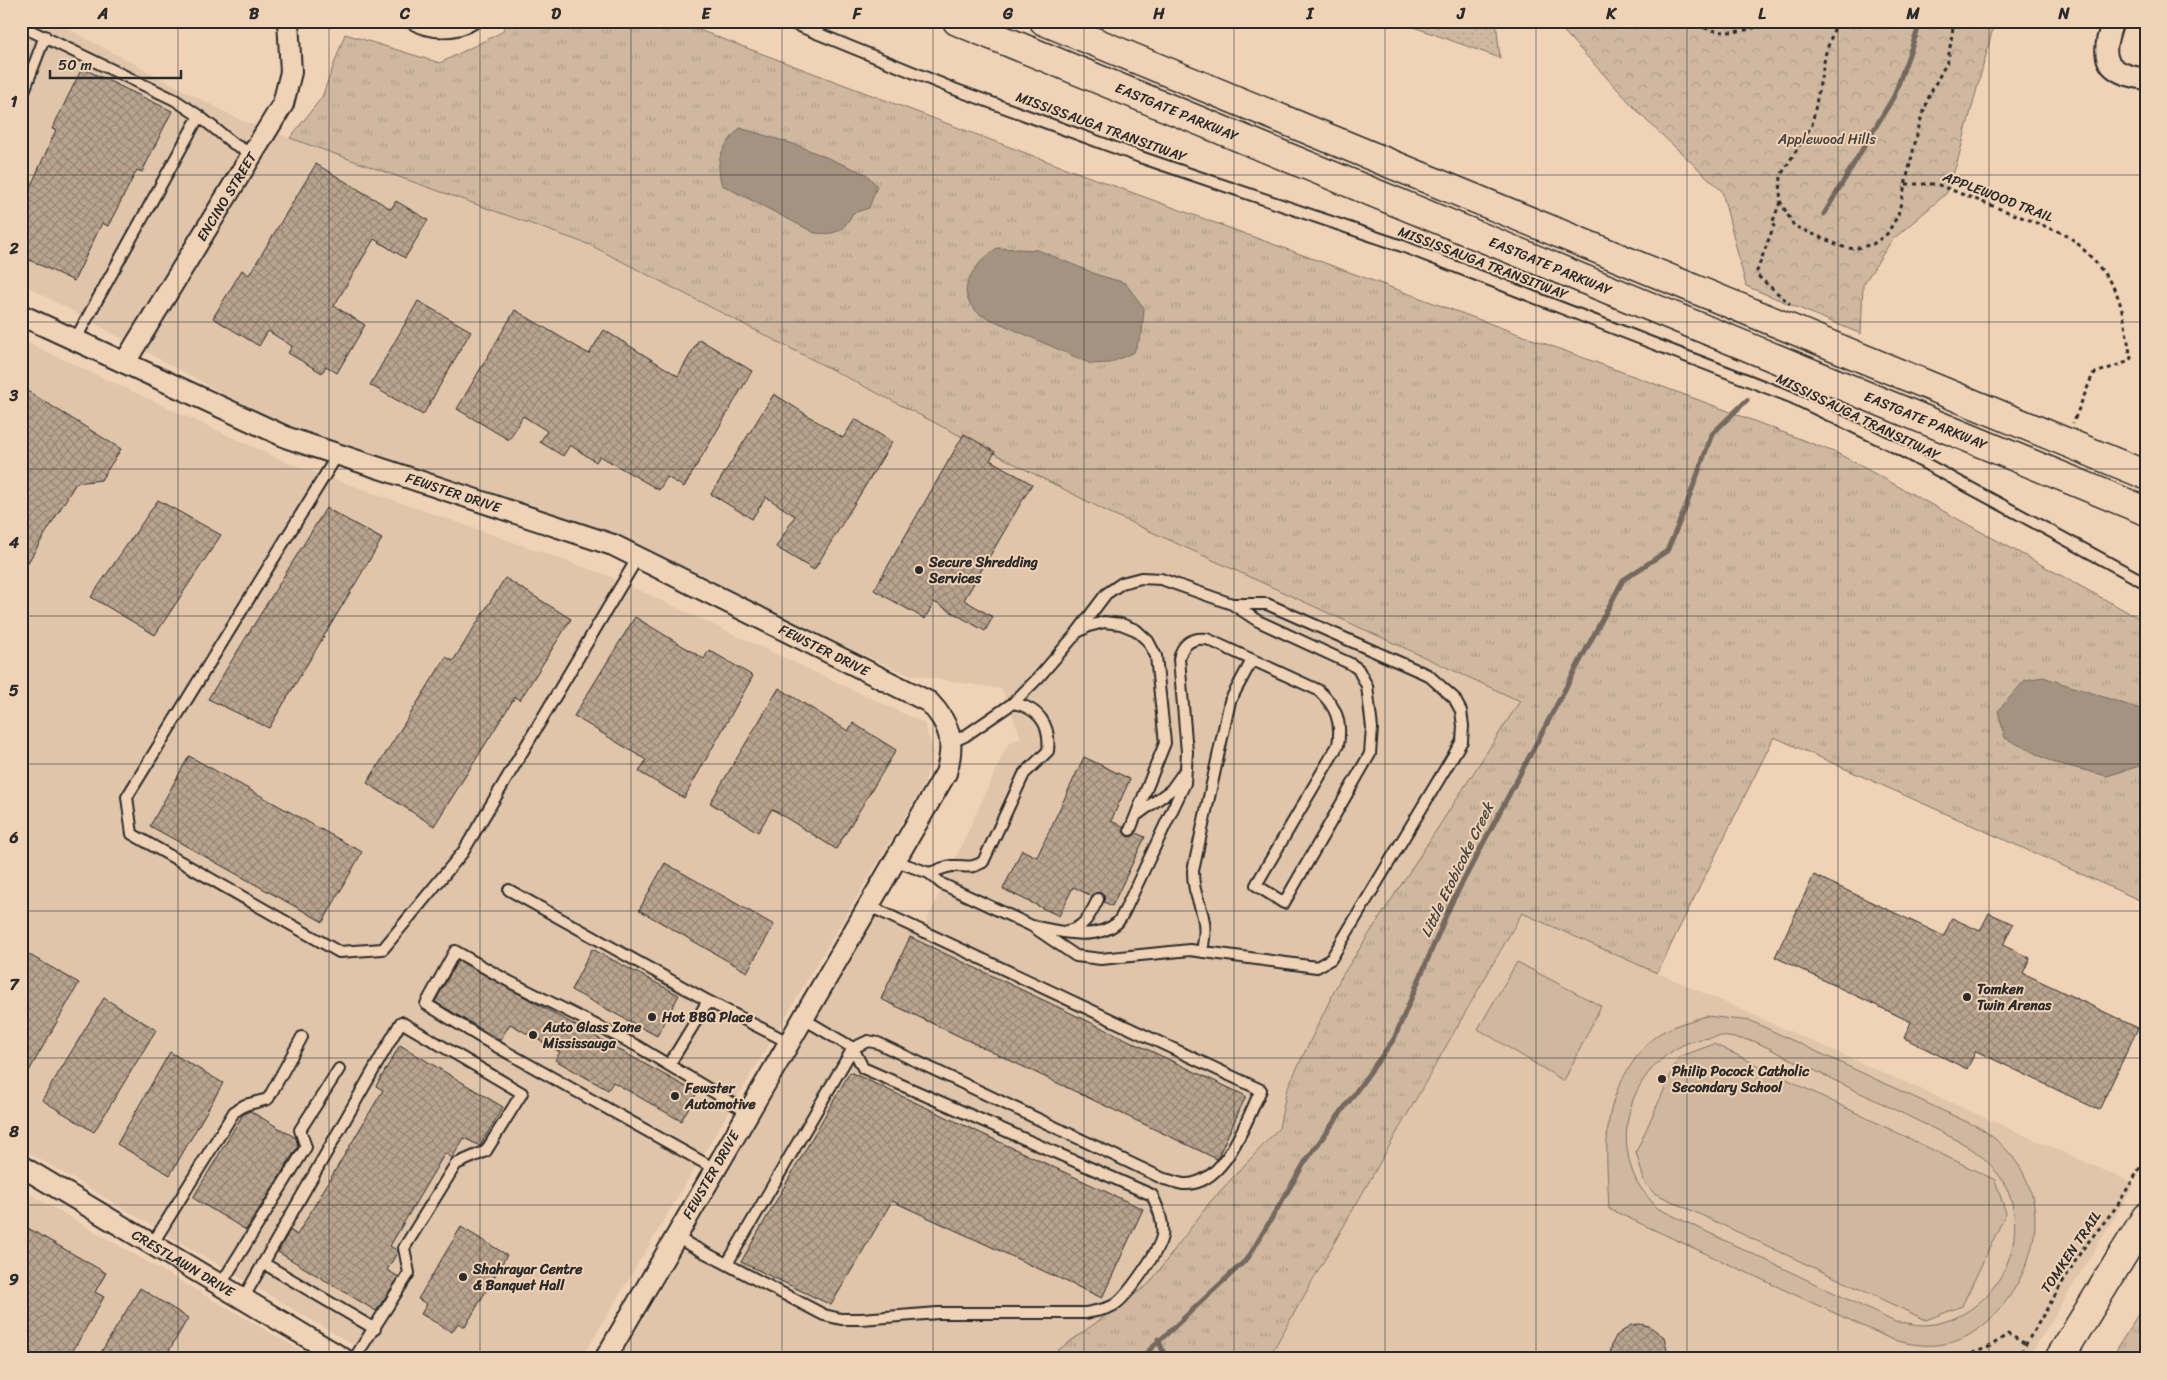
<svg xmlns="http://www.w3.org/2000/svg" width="2167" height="1380" font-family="Sriracha,sans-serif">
<defs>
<pattern id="grass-tufts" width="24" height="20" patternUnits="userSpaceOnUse" patternTransform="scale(1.25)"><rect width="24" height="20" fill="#d0b8a0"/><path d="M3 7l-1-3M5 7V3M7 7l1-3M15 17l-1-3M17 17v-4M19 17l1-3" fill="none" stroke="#b39e8a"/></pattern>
<pattern id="park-crowns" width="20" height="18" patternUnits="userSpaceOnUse" patternTransform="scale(1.25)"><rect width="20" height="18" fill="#d0b8a0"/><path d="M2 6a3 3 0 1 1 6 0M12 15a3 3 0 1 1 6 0" fill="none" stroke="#b39e8a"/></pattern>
<pattern id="garden-dots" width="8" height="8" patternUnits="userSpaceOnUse" patternTransform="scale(1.25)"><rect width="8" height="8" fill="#d0b8a0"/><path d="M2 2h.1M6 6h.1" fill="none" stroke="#b39e8a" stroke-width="1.8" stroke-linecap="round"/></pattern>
<pattern id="building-cross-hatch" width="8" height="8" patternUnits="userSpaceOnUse" patternTransform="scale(1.25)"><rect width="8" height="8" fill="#baa48f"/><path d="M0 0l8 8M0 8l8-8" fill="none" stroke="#978675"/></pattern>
</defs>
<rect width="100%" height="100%" fill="#f0d3b6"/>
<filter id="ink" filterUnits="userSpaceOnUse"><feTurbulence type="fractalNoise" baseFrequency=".02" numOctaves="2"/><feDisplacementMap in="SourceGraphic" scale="10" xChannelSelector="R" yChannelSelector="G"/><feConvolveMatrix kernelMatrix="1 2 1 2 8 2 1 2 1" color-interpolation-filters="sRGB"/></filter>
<g filter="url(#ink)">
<path fill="#e0c5aa" d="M21 21H53L240 120 590 245 1106 511 1520 701 1340 979 1287 1089 1279 1128 1210 1202 1149 1284 1046 1359H620L879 912 925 925 1008 744 1021 737 1002 689 907 674 499 495 276 423 21 283Z
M21 340 288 463 604 574 924 723 933 750 924 785 581 1359H377L21 1148Z
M1523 913 2135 1184 2028 1359H1268Z
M21 1189 316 1359H21Z"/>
<path fill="url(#grass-tufts)" stroke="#7e7266" d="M508 21H675L1068 169 1715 406 1839 454 2146 622V903L1774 737 1657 973 1522 913 1268 1359H1046L1149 1284 1210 1202 1279 1128 1287 1089 1340 979 1520 701 1106 511 590 245 290 138 322 97 345 34 440 63 502 32Z
M2146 1301V1359H2111Z"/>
<path fill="url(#park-crowns)" stroke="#7e7266" d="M1554 21H1995L1957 163 1946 194 1892 240 1863 285 1861 334 1746 286 1722 191 1646 120Z"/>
<path fill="url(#garden-dots)" stroke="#7e7266" d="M1397 21H1496L1500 58Z"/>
<path fill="#d0b8a0" stroke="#7e7266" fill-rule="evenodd" d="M1517 962 1601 1006 1564 1081 1478 1029Z
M1706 1016 1751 1021 1980 1128C2044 1169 2050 1237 2009 1297 1996 1316 1976 1335 1953 1342 1933 1348 1912 1345 1893 1340L1609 1209C1607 1154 1599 1109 1633 1062 1640 1052 1649 1040 1659 1034 1673 1025 1691 1021 1706 1016ZM1721 1036 1754 1041 1957 1140C1977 1151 1995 1165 2006 1187 2034 1245 1991 1321 1925 1325 1915 1325 1905 1322 1895 1322L1657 1208C1650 1199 1641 1190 1636 1180 1612 1128 1634 1067 1687 1043 1697 1039 1710 1038 1721 1036Z
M1714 1044 1995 1180 2006 1213 1962 1306 1926 1320 1654 1193 1645 1184 1636 1152 1679 1057Z"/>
<path fill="#a49381" stroke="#74695f" d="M740 128 797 145 866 174 877 186 869 208 853 213C843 232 836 235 815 233L722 185C714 159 722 147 740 128Z
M997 248 1038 250 1098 275 1125 283 1144 308 1142 333 1134 352 1110 363 1091 364 979 314C976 311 971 306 969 302 958 282 982 258 997 248Z
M2043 677 2146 711V764L2107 776 2052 762 2005 738 1998 711 2025 680Z"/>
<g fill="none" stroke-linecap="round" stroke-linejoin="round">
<path stroke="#74695f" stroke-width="5" d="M1824 214 1894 96 1921 21
M1158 1339 1166 1359
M1140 1359 1248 1258 1305 1162 1394 1039 1451 904 1623 580 1667 551 1685 509 1712 434 1747 400"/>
</g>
<path fill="url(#building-cross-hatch)" stroke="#2b2b2b" d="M82 68 172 111 142 172 137 170 108 226 102 223 74 281 21 256V208L56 130 52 129Z
M316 164 391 209 396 201 428 220 405 258 374 239 334 306 365 325 337 373 326 366 322 373 288 353 292 346 268 331 259 346 213 318 242 270 249 275Z
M418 301 471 331 423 415 370 385Z
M515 310 589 354 604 330 678 376 699 339 752 371 684 487 667 477 659 490 600 456 596 462 570 445 563 456 540 442 547 431 523 416 509 440 457 409Z
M21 387 121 449 101 480 76 483 21 574Z
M774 394 843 438 855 419 892 442 814 570 776 547 795 516 766 497 752 519 711 494Z
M964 434 995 452 990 460 1032 484 964 600 993 617 985 631 934 602 925 619 874 590Z
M158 500 221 535 155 635 91 597Z
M326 508 382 539 269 728 208 699Z
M505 578 571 619 520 700 515 697 434 826 367 783 446 657 453 661Z
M635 617 704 659 709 650 753 676 684 798 639 772 646 760 574 716Z
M779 688 848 731 853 723 896 750 836 849 772 809 758 832 710 803Z
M189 756 362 852 323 922 150 826Z
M1084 757 1130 779 1111 821 1124 827 1123 831 1127 836 1131 837 1136 833 1145 837 1112 906 1104 902V896L1101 893H1095L1092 896 1073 887 1059 916 1003 889 1022 850 1037 857Z
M665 863 774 925 747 972 639 910Z
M1814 875 1944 936 1952 918 1980 931 1989 913 2013 924 2003 945 2030 958 2023 973 2138 1028 2099 1110 1976 1051 1967 1069 1904 1038 1911 1022 1775 957Z
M910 937 1246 1096 1217 1159 881 999Z
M592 949 679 995 657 1036 571 990Z
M26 953 79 983 21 1085V962Z
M458 960 697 1093 681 1121 613 1082 608 1090 555 1060 560 1052 510 1024 500 1040 435 1002Z
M104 998 156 1030 94 1132 42 1100Z
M400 1045 503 1107 480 1146 464 1138 452 1158 445 1153 390 1246 398 1251 387 1270 399 1277 376 1311 278 1252 290 1230 297 1235 383 1090 376 1086Z
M170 1052 223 1083 170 1175 117 1144Z
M850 1072 1143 1209 1102 1298 892 1201 831 1305 741 1262Z
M250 1111 296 1138 298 1146 246 1230 193 1198 243 1114Z
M21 1224 106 1273 95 1292 104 1297 68 1359H21Z
M461 1227 507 1255 465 1327 458 1323 452 1332 421 1314 427 1304 418 1299Z
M140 1288 188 1318 164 1359H97Z
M1640 1324 1649 1326 1664 1337 1669 1359H1609L1612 1344 1616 1336 1631 1325Z"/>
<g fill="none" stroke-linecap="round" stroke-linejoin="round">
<defs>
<path id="lane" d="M408 21C429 35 456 35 478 21
M787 21 954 89 1140 157 1402 246 1791 397 1891 445 2146 583
M21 26 175 100 199 116
M21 99 45 36
M75 340 199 116 234 144 252 154
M338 454 127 797 132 834 339 952 383 949 463 852 638 557
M1080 631 1089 626 1104 622 1121 624 1136 630 1148 641 1156 656 1165 743 1130 830
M950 743 965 736 1013 703 1039 677 1075 635 1106 594 1122 583 1141 578 1161 579 1232 604 1258 621 1351 664 1358 669 1367 686 1372 728 1370 754 1284 903 1256 885 1338 745C1342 721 1336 706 1318 690L1207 639C1192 637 1182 644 1179 659L1187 752 1185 783 1125 910C1123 914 1120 920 1117 923 1094 942 1058 931 1032 926
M1138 814 1171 790 1186 769
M893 860 929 873 942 884 1032 926 1076 956 1101 959 1190 950 1309 966 1317 967 1331 959 1462 741 1463 726 1461 711 1454 698 1428 675 1267 604H1233
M929 873C936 871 945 867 952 866 967 865 968 870 983 862L1024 774 1048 751C1051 725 1039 708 1013 703
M509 890 708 1001
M1067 931C1085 928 1091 913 1098 899
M1202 952C1204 940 1206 929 1203 917 1199 899 1193 892 1193 871L1230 701 1252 660
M669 1065 708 1001 788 1042
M715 1169 485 1040 426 1004 455 951 510 982 637 1046 747 1112
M675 1237 824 1315 841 1319H861L938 1313H1085C1095 1311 1106 1310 1114 1305 1127 1297 1159 1251 1162 1236 1164 1222 1158 1208 1152 1195L863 1068 853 1048 802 1018
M153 1243 234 1112 245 1105 268 1099 302 1037
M263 1263 375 1329
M727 1264 853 1048 868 1041 878 1043 1164 1179C1170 1180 1177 1183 1183 1184 1225 1187 1246 1120 1261 1090L867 905
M221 1284 306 1147 300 1130 339 1069
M244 1297 401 1022 522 1093 486 1151 456 1164 404 1248 409 1273 354 1359"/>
<g id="street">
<path d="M2113 21C2099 59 2105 73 2146 79"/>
<path id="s1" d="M21 315 288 438 613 545 929 702C951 725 955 743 946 773L605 1359"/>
<path id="s2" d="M125 362 283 104 291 72 288 21"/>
<path id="s3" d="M21 1166 344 1359"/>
</g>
<g id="secondary">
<path id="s4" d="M957 21 2146 511"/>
<path d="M1044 21 2146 475"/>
<path d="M2059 1359 2146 1217"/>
</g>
</defs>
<use href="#lane" stroke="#2b2b2b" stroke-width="14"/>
<use href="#street" stroke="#2b2b2b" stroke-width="24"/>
<use href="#secondary" stroke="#2b2b2b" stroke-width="31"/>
<path stroke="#2b2b2b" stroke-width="3" stroke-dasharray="4 4" stroke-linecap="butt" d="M1690 21C1714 36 1744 35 1769 21
M1837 21 1826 52 1812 125 1781 175 1780 201 1794 226 1843 247 1854 249 1873 244 1887 234 1898 215 1920 122 1930 94 1948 60 1954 21
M1906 184H1936L2065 234C2083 245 2113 280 2119 300 2125 318 2127 339 2131 358L2127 362 2093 374 2073 423
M1780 202 1772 224 1774 225 1757 271 1759 277 1790 304
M1957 1359 1989 1347 2008 1334 2026 1344
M2017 1359 2082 1250 2117 1206 2146 1158"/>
<use href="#lane" stroke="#f0d3b6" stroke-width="10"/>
<use href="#street" stroke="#f0d3b6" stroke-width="20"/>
<use href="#secondary" stroke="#f0d3b6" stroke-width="28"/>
</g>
</g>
<path fill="none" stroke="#2b2b2b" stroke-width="1" stroke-opacity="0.55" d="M178 21V1359M329 21V1359M480 21V1359M631 21V1359M782 21V1359M933 21V1359M1084 21V1359M1234 21V1359M1385 21V1359M1536 21V1359M1687 21V1359M1838 21V1359M1989 21V1359M21 175H2146M21 322H2146M21 469H2146M21 616H2146M21 764H2146M21 911H2146M21 1058H2146M21 1205H2146"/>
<g fill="#2b2b2b" stroke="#f0d3b6" stroke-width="2">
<circle cx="919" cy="570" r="5"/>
<circle cx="1967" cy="997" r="5"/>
<circle cx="652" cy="1017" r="5"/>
<circle cx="533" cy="1035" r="5"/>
<circle cx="1662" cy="1079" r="5"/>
<circle cx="675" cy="1096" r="5"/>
<circle cx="463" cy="1277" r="5"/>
</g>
<g text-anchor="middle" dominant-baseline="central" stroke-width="4" stroke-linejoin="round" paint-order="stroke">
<g font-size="14" fill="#2b2b2b" stroke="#f0d3b6">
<text stroke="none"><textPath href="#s4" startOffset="238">EASTGATE PARKWAY</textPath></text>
<text transform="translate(1101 127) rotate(20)">MISSISSAUGA TRANSITWAY</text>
<text stroke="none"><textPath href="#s2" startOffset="194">ENCINO STREET</textPath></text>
<text transform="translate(1998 197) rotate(21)">APPLEWOOD TRAIL</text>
<text transform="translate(1483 263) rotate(21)">MISSISSAUGA TRANSITWAY</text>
<text stroke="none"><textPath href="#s4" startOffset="642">EASTGATE PARKWAY</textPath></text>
<text transform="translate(1858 417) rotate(26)">MISSISSAUGA TRANSITWAY</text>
<text stroke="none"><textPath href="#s4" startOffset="1048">EASTGATE PARKWAY</textPath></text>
<text stroke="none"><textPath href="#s1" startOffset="468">FEWSTER DRIVE</textPath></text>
<text stroke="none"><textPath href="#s1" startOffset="872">FEWSTER DRIVE</textPath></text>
<text transform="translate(711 1175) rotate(-60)">FEWSTER DRIVE</text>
<text transform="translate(2071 1252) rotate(-56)">TOMKEN TRAIL</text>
<text stroke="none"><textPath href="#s3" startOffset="189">CRESTLAWN DRIVE</textPath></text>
</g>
<g font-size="14" fill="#44403d" stroke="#f0d3b6">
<text x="1827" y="139">Applewood Hills</text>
</g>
<g font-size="14" font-weight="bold" fill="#2b2b2b" stroke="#f0d3b6" text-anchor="start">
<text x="929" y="562">Secure Shredding<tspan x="929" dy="16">Services</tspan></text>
<text x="1977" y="989">Tomken<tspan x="1977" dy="16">Twin Arenas</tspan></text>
<text x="662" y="1017">Hot BBQ Place</text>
<text x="543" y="1027">Auto Glass Zone<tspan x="543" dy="16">Mississauga</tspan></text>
<text x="1672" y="1071">Philip Pocock Catholic<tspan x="1672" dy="16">Secondary School</tspan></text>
<text x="685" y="1088">Fewster<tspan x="685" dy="16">Automotive</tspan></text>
<text x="473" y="1269">Shahrayar Centre<tspan x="473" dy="16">&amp; Banquet Hall</tspan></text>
</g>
<g font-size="15" font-style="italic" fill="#494540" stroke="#f0d3b6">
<text transform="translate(1457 870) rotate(-64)">Little Etobicoke Creek</text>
</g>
</g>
<rect width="2167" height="1380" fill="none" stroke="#f0d3b6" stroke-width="55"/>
<path d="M50 70v8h131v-8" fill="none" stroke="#2b2b2b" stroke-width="2.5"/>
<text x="58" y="70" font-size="15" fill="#2b2b2b" stroke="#f0d3b6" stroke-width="4" paint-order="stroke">50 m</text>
<rect x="28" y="28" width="2112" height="1324" fill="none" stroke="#2b2b2b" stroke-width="2"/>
<g font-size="16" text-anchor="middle" font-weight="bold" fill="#2b2b2b">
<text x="103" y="19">A</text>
<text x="254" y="19">B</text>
<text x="405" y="19">C</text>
<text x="556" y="19">D</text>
<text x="706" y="19">E</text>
<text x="857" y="19">F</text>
<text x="1008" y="19">G</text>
<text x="1159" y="19">H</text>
<text x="1310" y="19">I</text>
<text x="1461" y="19">J</text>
<text x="1611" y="19">K</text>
<text x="1762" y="19">L</text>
<text x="1913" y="19">M</text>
<text x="2064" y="19">N</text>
<text x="14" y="107">1</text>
<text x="14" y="254">2</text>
<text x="14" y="401">3</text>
<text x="14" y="548">4</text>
<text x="14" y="696">5</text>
<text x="14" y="843">6</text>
<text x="14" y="990">7</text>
<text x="14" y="1137">8</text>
<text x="14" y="1285">9</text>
</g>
</svg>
